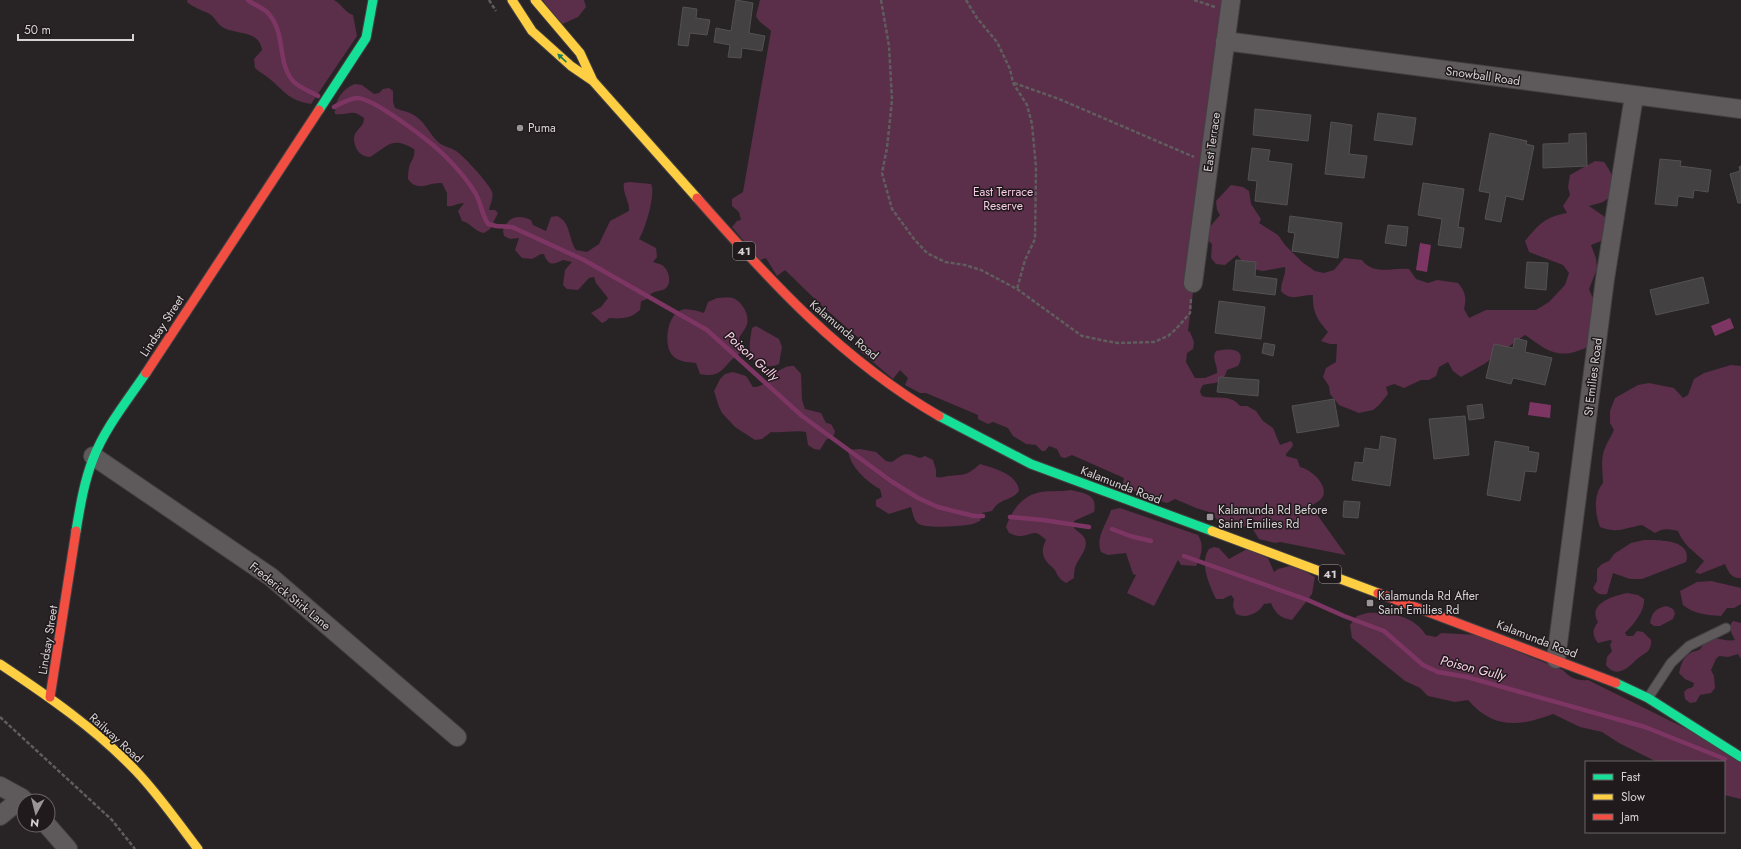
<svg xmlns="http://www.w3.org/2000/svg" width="1741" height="849" font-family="Jost,sans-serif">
<rect width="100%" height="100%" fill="#282426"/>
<path fill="#5b2e49" d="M187 0H334C343 5 343 11 353 15L357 36 311 104C289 100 287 94 271 80 266 75 260 73 255 68L254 59 262 50C259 30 238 35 224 28 217 25 215 16 208 13 201 10 195 8 188 3Z
M543 0H584L586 7 578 17 558 26Z
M760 0H1231L1188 331 1190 332 1194 342 1193 349 1187 353 1186 362 1195 378H1205L1217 373C1218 365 1211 359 1216 351 1229 348 1248 348 1238 366L1227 370C1223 385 1215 382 1203 385 1200 390 1199 391 1202 396 1215 400 1230 393 1240 406H1247L1256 411 1263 421 1273 428 1280 445 1291 441 1293 444 1292 447 1286 454V456L1297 459 1300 467C1310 469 1328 484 1323 496 1321 501 1315 503 1311 506L1346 555 1280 542 1275 543 1259 539 1252 528 1247 526 1232 528 1222 524 1209 512 1196 508 1175 499 1167 503 1154 499 1141 492 1133 491 1122 487 1124 478 1072 455 1065 458 1061 457 1057 449 1049 446 1045 451H1042L1036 445 1026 444 1013 436 1008 428 993 422 988 424 978 419V415L926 393H920L905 385 908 378 900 370 893 379 860 351 862 341 821 305 785 270 777 276 766 258 760 260 732 227 737 221 741 220 739 212 732 206V199L743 192 771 31C765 25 759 23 756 16Z
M355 84 362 85 374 94 379 93 383 89 389 88 393 91V102L395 108C401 111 407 111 412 114 424 120 429 133 437 141 443 147 450 147 456 151 463 155 491 186 492 192 494 197 490 205 489 210H495L498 213 490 229 484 233C475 232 471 223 462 221L458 211 464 203C458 203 453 207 447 206V193L442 183C428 182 418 193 408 179 408 176 408 172 409 168 410 161 416 157 414 149 391 136 389 146 370 157 367 157 363 156 361 154 356 151 352 140 355 134 359 127 364 126 364 118 351 108 349 116 335 114 334 101 343 88 355 84Z
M1595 161 1604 162C1612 173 1615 180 1614 194L1603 202 1589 206 1605 217 1607 229 1601 241 1591 245 1596 258 1597 269 1589 289 1592 296 1597 303 1592 345C1575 353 1562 358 1544 348 1537 344 1532 339 1525 335L1484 364 1461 377 1453 371 1448 362 1439 367 1436 376 1429 380H1421L1404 388 1394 384 1386 387 1388 394 1379 405 1373 410 1359 413 1339 405 1330 394 1329 386 1323 377 1326 368 1336 362 1337 344H1330L1321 341 1328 332C1317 320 1312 311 1313 295 1299 295 1291 302 1281 291 1281 280 1286 277 1285 267L1263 271 1248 268 1237 255 1225 265 1216 264 1211 258 1212 244 1205 238 1208 229 1220 215 1217 210 1216 201 1231 185 1243 187 1249 191 1251 204 1261 219 1259 223 1278 235 1285 245 1302 262 1315 271 1324 273 1334 270 1344 258 1362 260C1374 276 1393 267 1409 269L1416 279 1428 283 1437 280 1458 283C1465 291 1467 298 1464 309L1469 318 1486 310H1536L1549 302 1565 285 1569 273 1563 265 1529 252 1525 241C1539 224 1545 217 1567 213L1563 206 1570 195 1568 187 1570 175Z
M629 182 651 184C656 194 645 230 639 239L656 248 657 257 653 262C656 263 660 264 662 265 669 270 672 282 666 288 662 292 655 290 651 294 647 297 648 300 641 301L640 310C630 319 621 319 609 318L606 321 602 323 591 313 601 307 608 298 596 283 594 277 589 278 578 290 567 289 563 285 565 270 572 262 563 260C553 265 548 266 544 254H541L532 259 522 258 515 250 519 238 510 239 504 236 503 231C507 217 518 214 531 220L533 225 546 231 551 217 557 216C571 222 568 238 576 250L587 252 599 244 610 221 629 211C630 202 622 193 624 183Z
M717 298C721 298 728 297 733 298 743 302 751 317 746 327 744 331 741 334 739 338L741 347 739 354C723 364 724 379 700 374L696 363C688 362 679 362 673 356 663 346 667 317 679 311 686 307 697 311 704 313L708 302Z
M756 326 779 339 782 347 779 364C772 367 767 367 761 364 745 359 750 341 752 328Z
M1731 365 1741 366V578C1731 579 1728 571 1725 564L1700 574 1695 572 1704 561C1694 551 1684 546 1678 531 1669 529 1663 528 1655 533L1642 525C1624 528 1618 534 1600 527 1595 513 1593 495 1603 483 1603 472 1600 459 1605 448 1607 442 1611 437 1614 430L1610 423V411L1615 398 1638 385 1649 383 1674 388 1683 398 1688 395 1694 379 1704 373Z
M794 366 801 374 802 400 805 409 821 413 826 423 831 424 835 431 834 435 826 440 820 450 814 449 808 445 806 432C797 430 782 433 771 432L762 439 755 440 735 427 722 413 719 407 714 391 720 379 725 374 733 372 746 376 753 387C766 388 772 372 784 368 787 366 791 366 794 366Z
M860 449 876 452 886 461 892 462C905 453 905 452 920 458L925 456 933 460 936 470V477C941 478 943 477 948 476 965 474 965 477 980 464 993 468 1018 474 1019 491 1010 502 1000 497 992 511L982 513 980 521 973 524C963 526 927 529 919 524 913 520 913 513 911 507L889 514 876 506V500L882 497 880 489C866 481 850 467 848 450Z
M1071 490C1084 493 1098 494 1094 512L1074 521V528C1078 532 1083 534 1085 539 1089 550 1077 559 1075 568 1074 571 1074 575 1074 578L1066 583C1055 577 1058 571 1051 566 1043 559 1040 551 1046 540 1033 527 1033 536 1019 536 1016 536 1012 534 1009 533L1006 527C1011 512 1021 497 1037 493 1047 490 1060 492 1071 490Z
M1120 508 1198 535C1204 545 1202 555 1196 566L1181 565 1178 560 1154 606 1127 593 1136 575 1133 574 1126 553 1108 555 1101 552C1095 537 1107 524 1111 510Z
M1644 540C1658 540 1693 539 1686 562L1642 579H1630L1613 573 1607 594C1600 595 1597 594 1593 588L1597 581V569L1602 564 1609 561 1614 554 1631 543Z
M1214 547 1219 548 1229 559 1247 549 1268 558 1274 572 1278 569 1294 565 1315 577 1312 594 1292 620C1280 618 1275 613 1271 603L1264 604C1258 614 1246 619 1236 614L1233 606 1234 599 1231 595 1223 599H1216C1209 584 1199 563 1209 549Z
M1711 581 1741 588V604L1734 608H1727L1721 616C1707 615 1694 614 1683 605L1680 591 1697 582Z
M1627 593 1638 595 1644 599C1645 611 1634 624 1625 633L1627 636H1633L1637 631 1643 632 1651 640C1652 652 1645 652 1637 659 1628 668 1617 679 1606 665L1607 657 1612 651 1610 645 1612 641 1610 640 1598 643C1592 635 1592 630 1598 622 1587 603 1614 596 1627 593Z
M1667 606 1673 609 1675 613 1673 619 1660 626H1654L1650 623C1652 612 1656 608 1667 606Z
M1367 613C1389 612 1413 615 1426 635L1436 637 1441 633 1477 635 1563 670C1570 678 1577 681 1588 680L1741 756V799L1724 795V762H1657L1619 743 1602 732 1580 727 1553 714C1519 727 1493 729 1468 700L1455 702 1428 696 1420 688 1405 681 1352 638 1350 625 1357 616Z
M1733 621 1741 623V659L1738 654 1728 657 1719 656 1716 659 1711 670 1714 676 1715 688 1711 693 1700 695 1696 702 1690 703 1685 699 1684 692 1687 689 1693 687 1694 683 1685 679 1679 673C1681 664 1683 657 1692 652 1695 651 1699 651 1701 648 1704 644 1704 641 1709 639 1718 637 1727 642 1735 640 1732 634 1727 628 1733 621Z"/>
<path fill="#7d3663" d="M1420 243 1431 245 1427 272 1416 270Z
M1730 318 1734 328 1715 336 1711 326Z
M1530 402 1551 405 1550 418 1528 415Z"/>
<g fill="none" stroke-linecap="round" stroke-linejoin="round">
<path stroke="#7d3663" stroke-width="4.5" d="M248 0C254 5 262 7 268 13 287 34 276 63 294 82 300 88 310 91 318 96
M334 107C340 104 350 98 357 98 374 98 431 142 445 156 455 166 466 178 474 191 481 201 481 213 488 224L496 226 512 227 584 260 707 330 802 416 891 481 918 498 938 507 974 516H983
M1010 517 1043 520 1089 527
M1112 529 1130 536 1151 541
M1184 556 1308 600 1344 616 1384 631 1423 665 1438 672 1467 677 1645 727 1725 759"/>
</g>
<path fill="#444143" stroke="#545153" d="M736 0 753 3 749 33 765 36 762 51 742 48 741 58 728 57 730 45 714 42 716 28 731 31Z
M683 7 697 9 696 18 710 20 707 35 690 33 688 46 678 45Z
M1255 109 1311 115 1308 141 1253 135Z
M1378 113 1416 118 1412 145 1374 140Z
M1331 122 1352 125 1349 154 1367 156 1364 178 1325 174Z
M1490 133 1527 141 1526 144 1534 146 1523 200 1506 196 1501 222 1485 219 1490 193 1479 191Z
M1586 133 1587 166 1543 168V144L1569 143V134Z
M1252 148 1270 150 1268 161 1292 164 1287 205 1255 201 1257 181 1248 180Z
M1660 159 1681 161 1680 166 1711 170 1708 192 1694 190 1693 198 1678 196 1677 206 1655 204Z
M1741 166V203H1738L1730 174 1740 171 1739 167Z
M1423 183 1464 189 1458 227 1464 228 1461 248 1438 245 1442 219 1418 215Z
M1290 216 1342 223 1338 258 1292 251 1295 233 1288 232Z
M1388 225 1408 227 1406 246 1385 243Z
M1236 260 1256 262 1255 276 1277 279 1275 295 1233 290Z
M1527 262 1548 263 1546 290 1525 288Z
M1703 277 1709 303 1656 315 1650 290Z
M1219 301 1265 307 1261 339 1215 333Z
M1515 338 1527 341 1525 352 1552 358 1545 385 1513 378 1511 384 1486 378 1494 344 1513 348Z
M1264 343 1275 345 1273 356 1262 353Z
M1219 377 1259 380 1258 396 1217 392Z
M1334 399 1339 426 1297 433 1292 406Z
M1482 404 1484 418 1469 420 1467 406Z
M1465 416 1469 455 1434 459 1429 419Z
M1381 436 1396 439 1390 486 1352 480 1355 462 1363 463 1365 448 1379 450Z
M1495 441 1529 447 1528 451 1539 453 1536 472 1525 471 1520 501 1487 495Z
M1344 501 1360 502 1358 518 1343 517Z"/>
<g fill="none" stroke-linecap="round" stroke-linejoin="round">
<defs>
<path id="lane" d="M1648 698 1671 663 1689 646 1726 628"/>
<path id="street" d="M1225 41 1741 109
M1193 283 1231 0
M93 456 271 577 457 737
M1556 659 1605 279 1634 96
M0 786 22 798 25 801
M0 816 22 798
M47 825 68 849"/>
<path id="fast" d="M319 110 366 38 373 0
M939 416 1031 464 1212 531
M76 531C80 507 84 482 93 459 105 428 127 401 146 373
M1616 683 1648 698 1741 757"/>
<path id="slow" d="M512 0 532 31 571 66 593 81 697 198
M535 0 580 53 593 81
M1212 531 1378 593
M0 664C48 696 96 729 136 771 159 795 178 823 198 849"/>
<path id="jam" d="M697 198C770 281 842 360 939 416
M146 373 319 110
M1378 593 1616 683
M50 697 76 531"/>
</defs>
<use href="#lane" stroke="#444143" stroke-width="11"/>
<use href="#street" stroke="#444143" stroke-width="20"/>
<use href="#fast" stroke="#444143" stroke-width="11"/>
<use href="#slow" stroke="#444143" stroke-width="11"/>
<use href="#jam" stroke="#444143" stroke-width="11"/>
<path stroke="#605d5f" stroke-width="2.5" stroke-dasharray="4 2" stroke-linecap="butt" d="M489 0 496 11
M881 0 889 46 892 100 887 148 882 173 892 209 914 239 927 253 945 262 965 265 981 270 1017 289 1082 336 1106 341 1118 343 1154 342 1168 336 1176 329 1190 313 1191 298
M966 0 977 18 997 42 1010 69 1013 83 1027 105 1032 124 1036 167 1035 239 1025 260 1017 289
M1194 0 1215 7
M1014 83 1059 99 1194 157
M0 717 112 820 135 849"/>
<use href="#lane" stroke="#5e5a5c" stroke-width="9"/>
<use href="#street" stroke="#5e5a5c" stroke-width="18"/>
<use href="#fast" stroke="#16e098" stroke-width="9"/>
<use href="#slow" stroke="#ffcf43" stroke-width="9"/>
<use href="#jam" stroke="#f24e42" stroke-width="9"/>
</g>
<defs><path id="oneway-solid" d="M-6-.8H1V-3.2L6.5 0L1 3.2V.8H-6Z"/></defs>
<use fill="#1b7d5a" href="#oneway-solid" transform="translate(562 58) rotate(-137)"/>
<g fill="#9a9698" stroke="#201a1d" stroke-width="1.5">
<circle cx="520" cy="128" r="4"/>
<rect x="1206" y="513" width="8" height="8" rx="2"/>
<rect x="1366" y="599" width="8" height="8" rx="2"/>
</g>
<g text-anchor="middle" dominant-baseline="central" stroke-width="3" stroke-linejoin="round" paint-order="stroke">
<g fill="#201a1d" stroke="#a09c9e" stroke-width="1">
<rect x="733" y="242" width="22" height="18" rx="3"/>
<rect x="1319" y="565" width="22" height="18" rx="3"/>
</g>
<g font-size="11" font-weight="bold" fill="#d7d3d5">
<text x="744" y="251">41</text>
<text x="1330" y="574">41</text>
</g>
<g font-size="12" fill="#d7d3d5" stroke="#201a1d">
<text transform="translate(1483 76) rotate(8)">Snowball Road</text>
<text transform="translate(1212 142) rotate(-82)">East Terrace</text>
<text transform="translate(162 326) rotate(-57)">Lindsay Street</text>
<text transform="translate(844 330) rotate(40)">Kalamunda Road</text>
<text transform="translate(1593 377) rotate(-83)">St Emilies Road</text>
<text transform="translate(1121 485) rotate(21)">Kalamunda Road</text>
<text transform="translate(290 596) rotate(39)">Frederick Stirk Lane</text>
<text transform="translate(1537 639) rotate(21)">Kalamunda Road</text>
<text transform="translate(48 640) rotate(-81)">Lindsay Street</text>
<text transform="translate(116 738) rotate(42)">Railway Road</text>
</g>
<g font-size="12" fill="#d7d3d5" stroke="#201a1d" text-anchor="start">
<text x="528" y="128">Puma</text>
<text x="1218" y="510">Kalamunda Rd Before<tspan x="1218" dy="14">Saint Emilies Rd</tspan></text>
<text x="1378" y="596">Kalamunda Rd After<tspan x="1378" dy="14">Saint Emilies Rd</tspan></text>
</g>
<g font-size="12" fill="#f7cae3" stroke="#201a1d">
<text x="1003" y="192">East Terrace<tspan x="1003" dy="14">Reserve</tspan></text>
</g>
<g font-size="13" font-style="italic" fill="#fed1ea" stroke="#201a1d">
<text transform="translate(752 356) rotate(42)">Poison Gully</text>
<text transform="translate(1473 668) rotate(14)">Poison Gully</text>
</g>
</g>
<rect x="1585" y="761" width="140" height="72" fill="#201a1d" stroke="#696467"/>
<rect x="1593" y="774" width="20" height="6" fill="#16e098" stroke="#696467"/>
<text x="1621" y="781" font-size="12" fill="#d7d3d5">Fast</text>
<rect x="1593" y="794" width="20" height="6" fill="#ffcf43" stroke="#696467"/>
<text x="1621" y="801" font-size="12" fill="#d7d3d5">Slow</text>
<rect x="1593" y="814" width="20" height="6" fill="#f24e42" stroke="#696467"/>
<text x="1621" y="821" font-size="12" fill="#d7d3d5">Jam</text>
<g transform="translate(36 813) rotate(187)"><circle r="19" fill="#201a1d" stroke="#696467"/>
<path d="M0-3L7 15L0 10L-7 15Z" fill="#9a9698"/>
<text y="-6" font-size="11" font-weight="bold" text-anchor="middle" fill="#d7d3d5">N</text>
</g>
<path d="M18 34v6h115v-6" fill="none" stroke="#d7d3d5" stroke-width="2"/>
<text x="24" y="34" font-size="12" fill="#d7d3d5" stroke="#201a1d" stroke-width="3" paint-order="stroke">50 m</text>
</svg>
